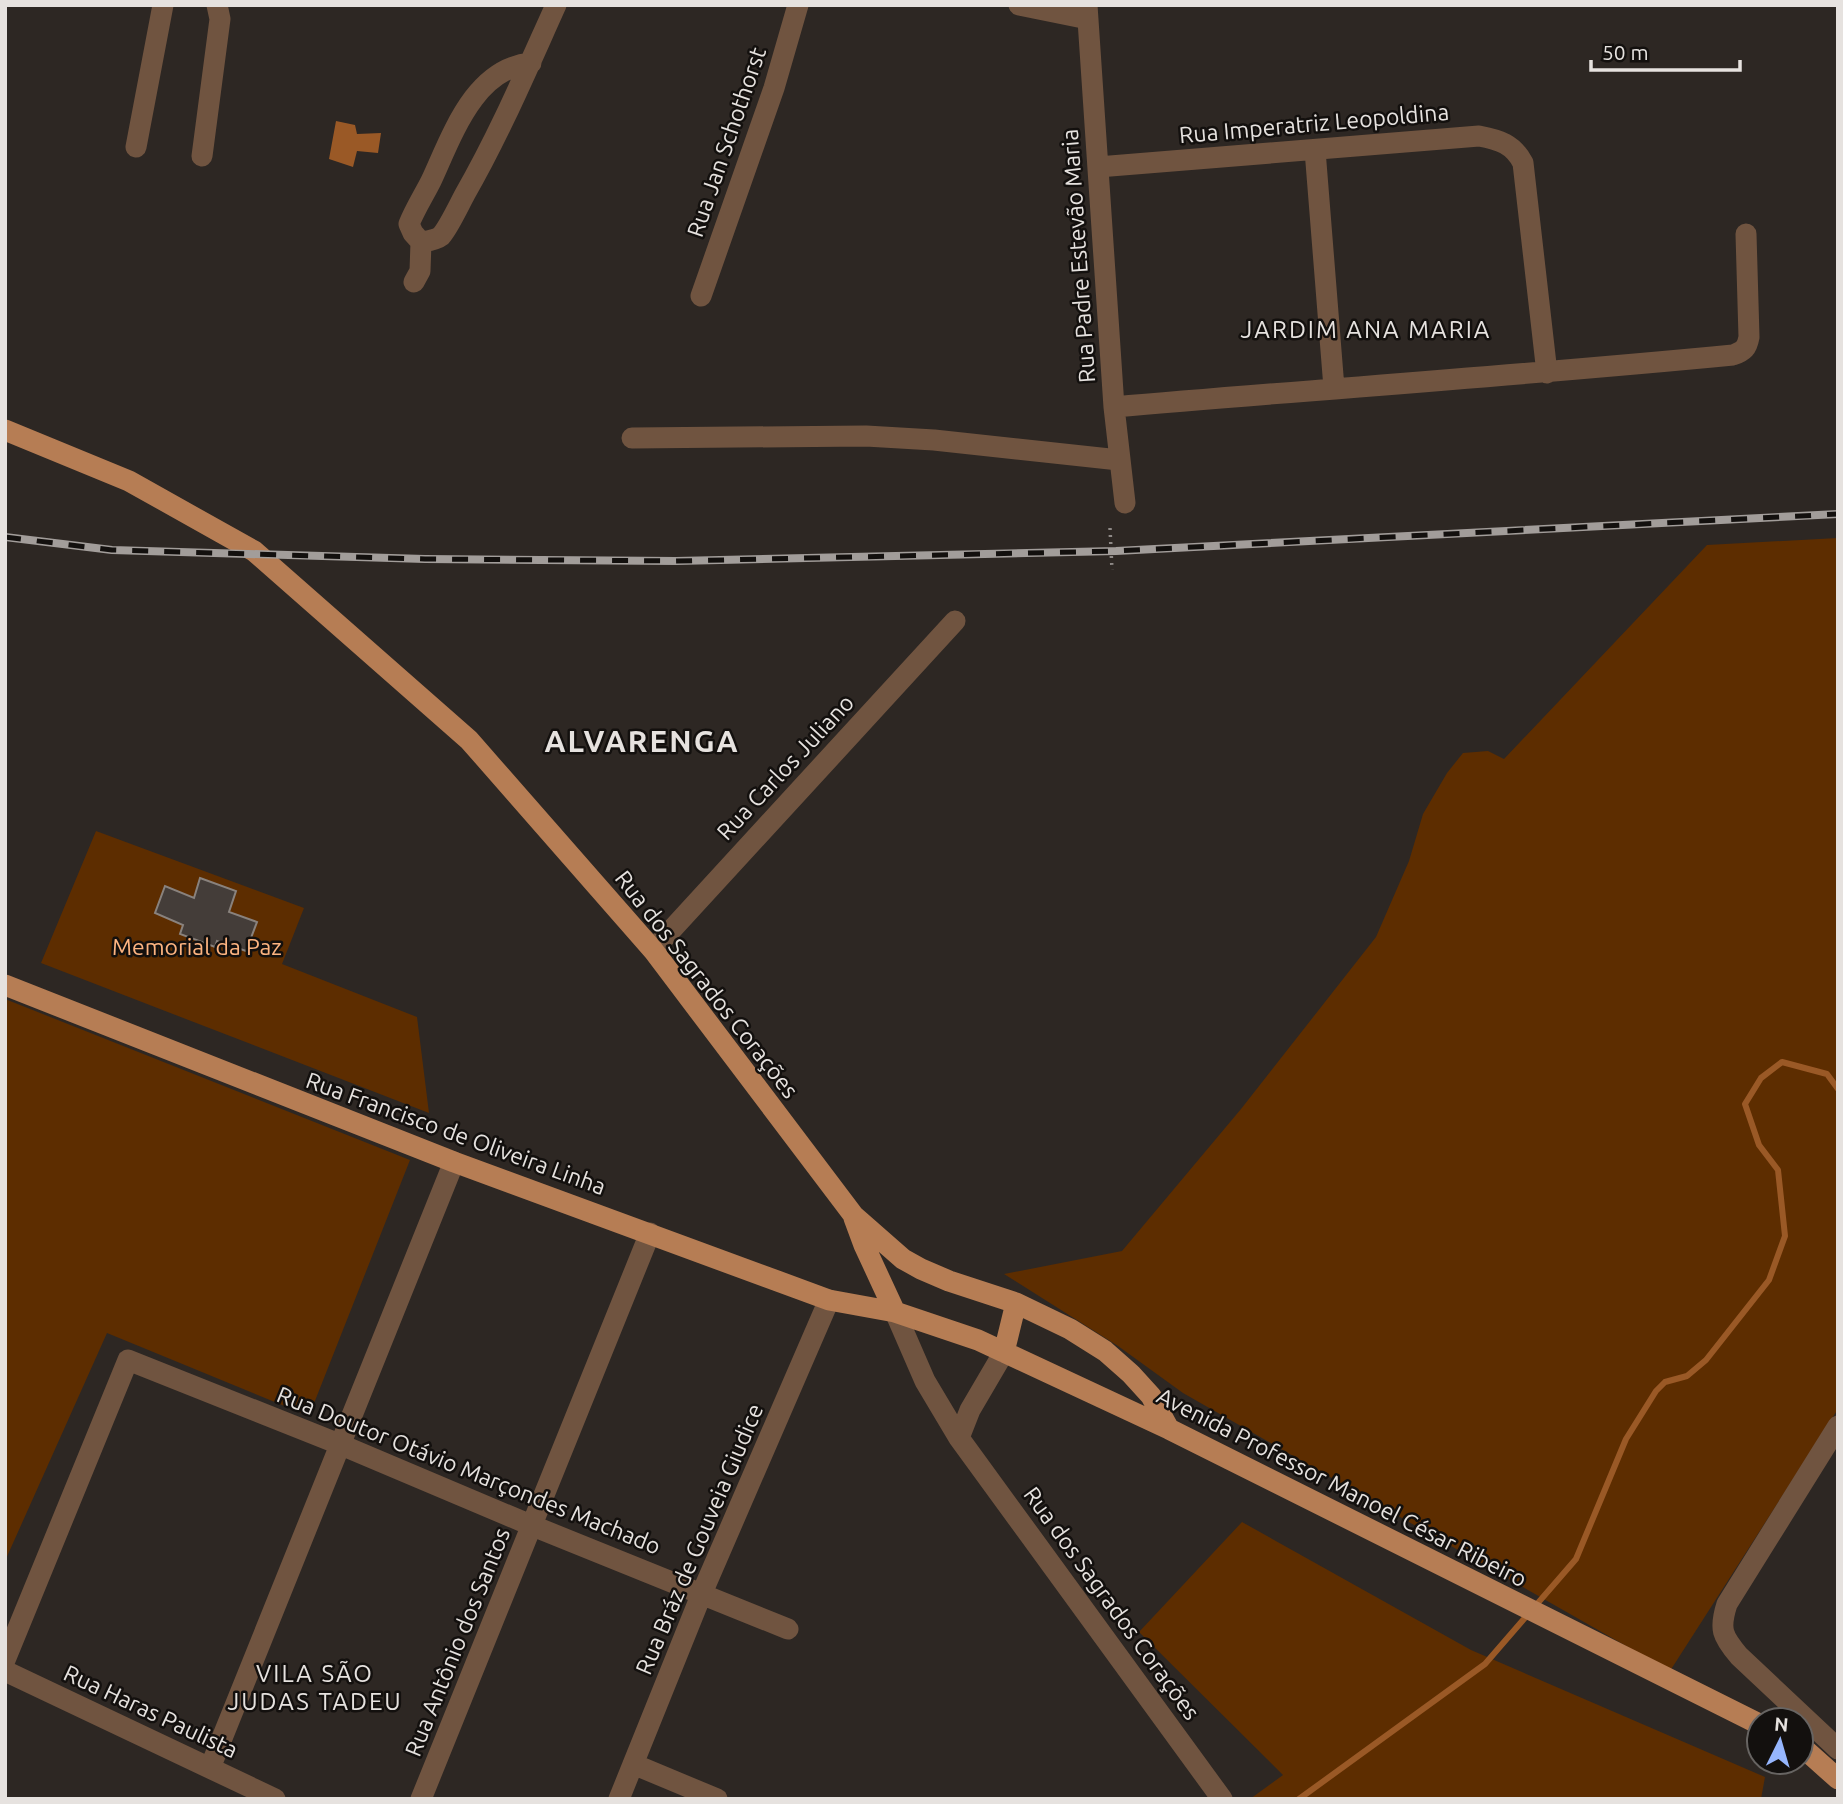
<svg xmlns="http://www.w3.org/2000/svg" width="1843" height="1804" font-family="Ubuntu,sans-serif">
<rect width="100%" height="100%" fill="#2d2723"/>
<path fill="#5d2d00" d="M1838 538V1409L1670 1671 1183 1393 1118 1346 1004 1274 1122 1251 1241 1109 1376 937 1409 861 1423 814 1447 773 1463 753 1488 751 1504 759 1707 545Z
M96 831 304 908 282 964 417 1017 429 1113 41 963Z
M5 999 410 1160 309 1416 107 1333 5 1561Z
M1242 1522 1471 1650 1765 1777 1761 1799H1250L1283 1775 1139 1632Z"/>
<path fill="#9a5926" d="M336 121 355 125 357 134 381 133 378 153 357 151 353 167 329 159Z"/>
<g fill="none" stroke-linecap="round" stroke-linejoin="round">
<path stroke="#9a5926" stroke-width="6" d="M1299 1799 1485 1664 1576 1559 1626 1439 1656 1391 1665 1382 1687 1376 1706 1360 1769 1280 1785 1236 1778 1170 1759 1145 1745 1104 1761 1078 1782 1062 1827 1074 1838 1089"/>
</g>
<path fill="#443d39" stroke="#89827d" stroke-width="2" d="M200 878 236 891 229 912 257 922 246 951 217 941 215 947 180 934 183 925 155 913 165 886 194 898Z"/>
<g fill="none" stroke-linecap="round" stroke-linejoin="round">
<path stroke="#8e8986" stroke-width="3.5" stroke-dasharray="2 5" stroke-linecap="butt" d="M1110 528 1112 570"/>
<path stroke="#705440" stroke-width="21" d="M1019 5 1088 19
M1087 5 1114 407 1125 503
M531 63C474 68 452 136 431 181 424 195 415 209 409 224L413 233 421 242C427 241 436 240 441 236 449 227 459 205 465 194 500 133 527 69 556 5
M136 147 163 5
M1315 150 1334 388
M202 156 220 19 217 5
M1098 167 1479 136C1500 140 1513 144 1523 163L1547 373
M414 282 420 271 421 242
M701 296 774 88 798 5
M1114 407C1321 389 1527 375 1733 355 1744 351 1747 348 1749 337L1746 234
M632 438 866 436 934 440 1119 460
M653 950 955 621
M895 1312 925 1381 959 1438 1222 1799
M1838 1426 1727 1604C1719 1629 1722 1636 1739 1656L1838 1749
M959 1438 970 1410 1004 1352
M5 1660 128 1360 339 1444 533 1526 788 1629
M5 1671 275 1799
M633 1764 717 1799
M210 1768 454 1162
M421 1799 650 1233
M619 1799 702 1593 829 1300"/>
<path stroke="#b67d54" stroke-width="21" d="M5 430 129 481 254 551 469 740 653 950 854 1216 903 1259 921 1269 949 1281 1016 1303 1070 1329 1105 1351 1131 1374 1151 1396 1169 1429
M5 985 454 1162 829 1300 895 1312 978 1340 1169 1429 1759 1724
M854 1218 864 1245 895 1312
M1004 1352 1016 1303
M1801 1746 1838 1779"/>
<defs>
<path id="rail" d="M5 537 112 550 425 559 676 561 1116 551 1838 514"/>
</defs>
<use href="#rail" stroke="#a29d9a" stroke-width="8"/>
<use href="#rail" stroke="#13100e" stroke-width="5" stroke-dasharray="16" stroke-linecap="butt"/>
</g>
<g text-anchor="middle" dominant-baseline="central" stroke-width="5" stroke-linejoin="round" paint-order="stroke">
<g font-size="23" fill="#e6e2df" stroke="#13100e">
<text transform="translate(1314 123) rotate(-5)">Rua Imperatriz Leopoldina</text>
<text transform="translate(726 142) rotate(-71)">Rua Jan Schothorst</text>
<text transform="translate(1078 256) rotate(-94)">Rua Padre Estevão Maria</text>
<text transform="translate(785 767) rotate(-47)">Rua Carlos Juliano</text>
<text transform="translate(707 984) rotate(52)">Rua dos Sagrados Corações</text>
<text transform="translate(456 1133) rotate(20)">Rua Francisco de Oliveira Linha</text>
<text transform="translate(469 1470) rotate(22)">Rua Doutor Otávio Marçondes Machado</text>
<text transform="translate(1342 1487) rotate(27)">Avenida Professor Manoel César Ribeiro</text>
<text transform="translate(699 1539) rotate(-67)">Rua Bráz de Gouveia Giudice</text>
<text transform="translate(1112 1603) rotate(54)">Rua dos Sagrados Corações</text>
<text transform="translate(457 1642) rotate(-68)">Rua Antônio dos Santos</text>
<text transform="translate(151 1711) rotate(25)">Rua Haras Paulista</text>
</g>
<g font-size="23" fill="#fdb480" stroke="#13100e">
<text x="197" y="946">Memorial da Paz</text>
</g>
<g font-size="24" letter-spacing="2" fill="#e6e2df" stroke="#13100e">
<text x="1366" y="329">JARDIM ANA MARIA</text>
<text x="315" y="1673">VILA SÃO<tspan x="315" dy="28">JUDAS TADEU</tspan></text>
</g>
<g font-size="30" font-weight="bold" letter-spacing="2" fill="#e6e2df" stroke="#13100e">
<text x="642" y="741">ALVARENGA</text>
</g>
</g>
<rect width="1843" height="1804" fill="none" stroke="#e6e2df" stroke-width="14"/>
<g transform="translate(1780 1741) rotate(5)"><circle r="33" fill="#13100e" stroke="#676462" stroke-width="2"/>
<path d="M0-5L12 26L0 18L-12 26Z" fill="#96b6fd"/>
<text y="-10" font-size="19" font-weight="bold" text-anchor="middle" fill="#e6e2df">N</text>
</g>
<path d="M1591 60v10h149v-10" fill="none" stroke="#e6e2df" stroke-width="3.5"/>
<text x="1602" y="60" font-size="21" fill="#e6e2df" stroke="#13100e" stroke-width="5" paint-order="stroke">50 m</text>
</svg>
